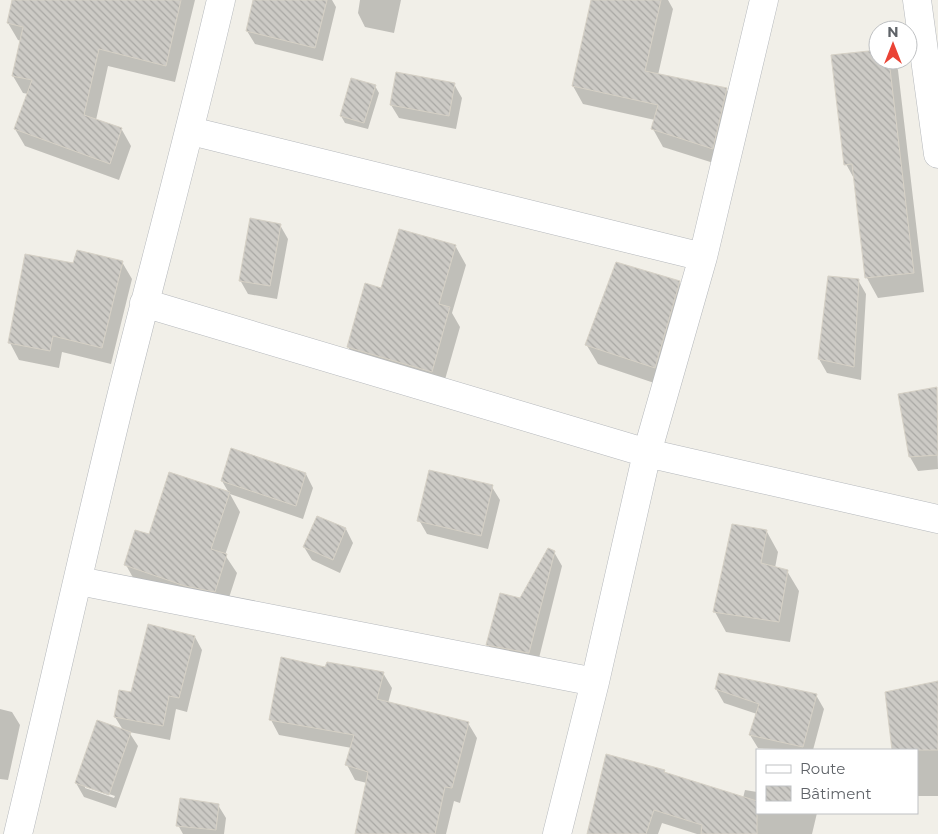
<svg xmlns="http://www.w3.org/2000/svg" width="938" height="834" font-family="Montserrat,sans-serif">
<defs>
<pattern id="building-back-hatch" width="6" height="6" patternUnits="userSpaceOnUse" patternTransform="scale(1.25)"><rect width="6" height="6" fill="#cccac5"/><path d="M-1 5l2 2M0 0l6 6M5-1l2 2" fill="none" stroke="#a9a8a4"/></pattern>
</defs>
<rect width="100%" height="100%" fill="#f1efe8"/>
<path fill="#0003" fill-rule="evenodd" d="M13 0H195L175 82 108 66 96 120 122 130 131 146 119 180 25 146 15 129 28 94 23 93 13 76 21 41 18 40 8 23Z
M254 0H332L336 7 323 61 255 44 247 31Z
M360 0H401L394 33 365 27 358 13Z
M592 0H668L673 9 658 75 726 89 737 107 723 166 663 147 653 129 655 120 583 104 573 86Z
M878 51V60H893L898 70 924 292 878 298 867 278 856 182 846 164Z
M454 84 462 98 456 129 399 118 391 105Z
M375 86 379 93 368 129 345 123 341 116Z
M280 225 288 239 277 299 248 294 240 280Z
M400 230 456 247 466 265 452 313 460 327 442 390 359 365 348 347 382 289Z
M122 262 132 279 111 364 62 352 59 368 19 360 10 343 74 264Z
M858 280 866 294 861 380 827 373 819 359Z
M679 282 690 302 666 387 598 364 586 344Z
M936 389 938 469 918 471 910 457Z
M306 474 313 488 303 519 230 494 240 512 225 555 237 573 225 610 136 583 126 565 149 536 229 493 222 481Z
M492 487 500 500 488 549 427 534 419 520Z
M317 517 346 529 353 543 340 573 312 560 304 547Z
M767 532 778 552 775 568 787 571 799 591 790 642 726 632 715 612Z
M554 552 562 566 537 666 496 658 488 645Z
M195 637 202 650 187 712 176 709 170 740 129 732 138 746 116 808 84 797 76 783 123 730 115 717 132 694ZM85 786 115 796 114 798 85 788Z
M326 669 383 673 392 688 388 703 468 723 477 738 460 803 454 801 446 834H356L367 783 355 780 347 765 352 748 279 735 271 720Z
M938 682V796H917V750H893L886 693Z
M716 689 816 695 824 709 813 750 758 748 750 735 757 714 724 703Z
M0 709 12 712 20 725 8 780 0 779Z
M664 771 665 773 743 798 745 790 757 792V813H817L812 834H697L662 823 658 834H588Z
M218 805 226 818 224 834H183L178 825Z"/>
<path fill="url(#building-back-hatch)" stroke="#d6d1c6" d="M12 0H181L166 66 99 49 84 115 122 128 110 164 14 129 32 80 12 76 23 27 7 23Z
M253 0H327L315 48 246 31Z
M591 0H661L645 71 727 88 713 149 651 129 658 105 572 86Z
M878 50V60H889L914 273 865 278 852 164 844 165 831 55Z
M396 72 455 83 449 116 390 105Z
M351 78 376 85 364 123 340 116Z
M250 218 281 224 270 286 239 281Z
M399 229 456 245 439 304 450 307 432 372 347 347 365 283 381 288Z
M77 250 123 261 102 348 53 336 50 351 8 343 25 254 73 263Z
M616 262 680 281 655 368 585 345Z
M828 276 859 279 854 367 818 359Z
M937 387 938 455 909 457 898 394Z
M231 448 306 473 296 506 221 481Z
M429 470 493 485 481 536 417 521Z
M169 472 230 492 211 549 227 554 215 592 185 586 124 565 135 530 149 534Z
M317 516 346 528 333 560 303 547Z
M732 524 767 530 761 563 788 570 779 622 713 612Z
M548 548 555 551 529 653 486 645 500 593 520 598Z
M148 624 195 636 179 698 169 696 163 726 114 717 119 690 131 692Z
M281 657 325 667 327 662 384 672 377 699 469 722 452 788 445 787 435 834H355L368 772 345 765 354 735 269 720Z
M719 673 817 694 803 747 749 735 759 704 715 689Z
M938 681V750H892L885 692Z
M97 720 131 732 109 795 75 783Z
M606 754 665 770 664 772 757 801V834H701L702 825 654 810 646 834H587Z
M180 798 219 804 216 830 176 826Z"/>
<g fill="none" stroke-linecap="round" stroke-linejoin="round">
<defs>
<path id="minor" d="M917 0 938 154
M191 131 703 257
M144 303 647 453 938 519
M79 581 595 682
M18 834C53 689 85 543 121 397 154 265 190 133 221 0
M557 834 595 682 647 453 703 257 764 0"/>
</defs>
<use href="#minor" stroke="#b5b8bc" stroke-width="29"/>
<use href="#minor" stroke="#fff" stroke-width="28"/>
</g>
<rect x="756" y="749" width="162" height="65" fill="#ffffff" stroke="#bfc1c3"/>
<rect x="766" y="765" width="25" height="8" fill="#ffffff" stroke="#bfc1c3"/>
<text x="800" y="774" font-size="15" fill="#5f6368">Route</text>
<rect x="766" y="786" width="25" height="15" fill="url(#building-back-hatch)" stroke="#bfc1c3"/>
<text x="800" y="799" font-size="15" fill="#5f6368">Bâtiment</text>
<g transform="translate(893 45)"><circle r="24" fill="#ffffff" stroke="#bfc1c3"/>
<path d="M0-4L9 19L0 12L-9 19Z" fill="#ea4335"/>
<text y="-8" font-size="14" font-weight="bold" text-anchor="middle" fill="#5f6368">N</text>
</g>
</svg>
